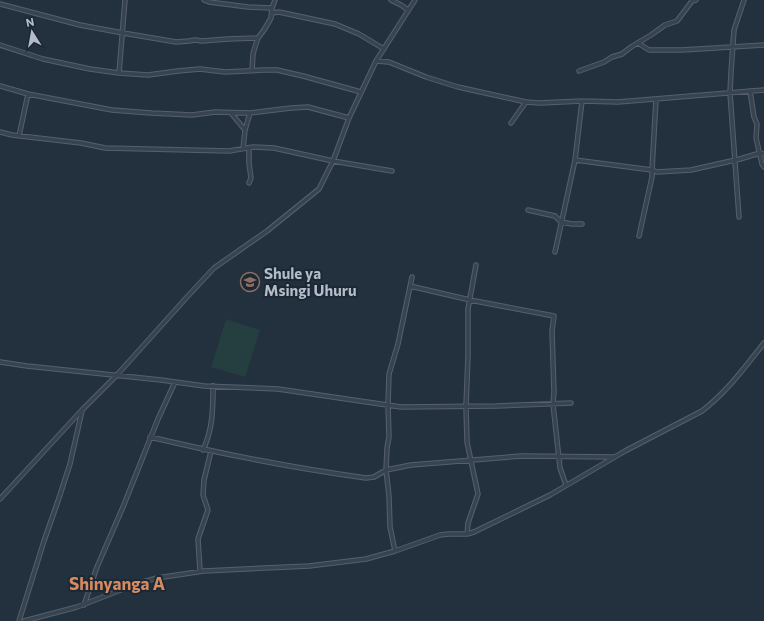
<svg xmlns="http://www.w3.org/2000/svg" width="764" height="621" font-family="Commissioner,sans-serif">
<rect width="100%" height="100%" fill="#23313e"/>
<path fill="#253e3f" d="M226 319 260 330 245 377 211 367Z"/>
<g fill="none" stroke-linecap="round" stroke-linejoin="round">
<defs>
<path id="street" d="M204 0 209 2 248 7 272 8
M391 0 401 5 408 10
M0 4 80 25 123 33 176 42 189 41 195 40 202 41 228 39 258 38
M272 13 279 12 335 24 359 34 384 49
M638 43 649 50H682L764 45
M0 45 43 59 90 69 119 73 148 75 178 71 200 69 225 72 264 70H277L303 76 361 92
M376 61 389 62 426 77 458 87 526 102 540 103 582 101 618 102 764 90
M252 71 253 54 255 47 258 38 264 30 271 18 272 8 275 0
M579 71 604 62 612 57 622 54 631 47 651 35 665 25 677 21 692 1 696 0
M119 73 125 0
M0 86 28 94 112 110 151 113 192 115 215 112 250 113 291 108 308 107 349 118
M750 91 754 117 757 124 756 138 762 164 764 167
M231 113 245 130
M511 123 526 102
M0 132 12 135 81 143 105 148 229 151 253 147 274 148 333 161 392 171
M19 136 28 94
M243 149 245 130 250 113
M575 160 652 170 657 172 691 170 740 159 760 153 764 154
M249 183 251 178 249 163V148
M528 210 555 216 561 222 572 224H582
M739 217 730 93 731 72 734 30 744 0
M639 236 652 177V170L656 99
M555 252 575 160 582 101
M410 286 470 300 554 316 552 331 554 392 553 404 560 468 566 485
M0 362 27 366 161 380 204 386 278 389 401 407 496 406 571 403
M150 437C222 454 293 468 366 478L374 477 386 470 411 465 521 456 614 457
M203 450C213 429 213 408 213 386
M0 499 82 410 116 376 187 297 214 268 267 231 319 189 333 161 349 118 376 61 415 0
M467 534 468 523 478 494 467 442 466 406 468 356V309L476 265
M395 551 390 527 389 496 386 470 387 448 389 437 388 405 389 374 398 344 412 277
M200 571 198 539 208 510 203 495 204 480 211 451
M84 605 97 567 123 507 158 419 175 382
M19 621 44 541 58 501 70 464 82 411
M24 621 77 607 136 584 157 578 204 571 309 566 366 559 395 551 440 535 449 534H467L474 532 550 495 625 451 702 411C727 392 745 367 764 343"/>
</defs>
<use href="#street" stroke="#55606c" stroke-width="5.5"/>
<use href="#street" stroke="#37434e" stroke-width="3.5"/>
</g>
<defs>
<symbol id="school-ring" viewBox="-11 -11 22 22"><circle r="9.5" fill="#1c2833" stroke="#8d6e63" stroke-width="1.5"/><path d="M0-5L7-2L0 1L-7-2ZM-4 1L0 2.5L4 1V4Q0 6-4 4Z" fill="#8d6e63"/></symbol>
</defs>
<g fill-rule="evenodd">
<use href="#school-ring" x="239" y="271" width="22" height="22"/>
</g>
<g text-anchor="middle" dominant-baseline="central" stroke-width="4" stroke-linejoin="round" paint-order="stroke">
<g font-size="15" font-weight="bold" fill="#b3bdc9" stroke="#1c2833" text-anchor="start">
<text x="264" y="273">Shule ya<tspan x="264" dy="17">Msingi Uhuru</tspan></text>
</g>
<g font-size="17" font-weight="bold" fill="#d88b60" stroke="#1c2833">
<text x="117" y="583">Shinyanga A</text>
</g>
</g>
<g transform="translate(32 32) rotate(349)" stroke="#1c2833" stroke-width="3" paint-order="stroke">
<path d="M0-3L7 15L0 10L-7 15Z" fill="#b3bdc9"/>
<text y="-6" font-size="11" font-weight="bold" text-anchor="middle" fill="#b3bdc9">N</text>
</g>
</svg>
